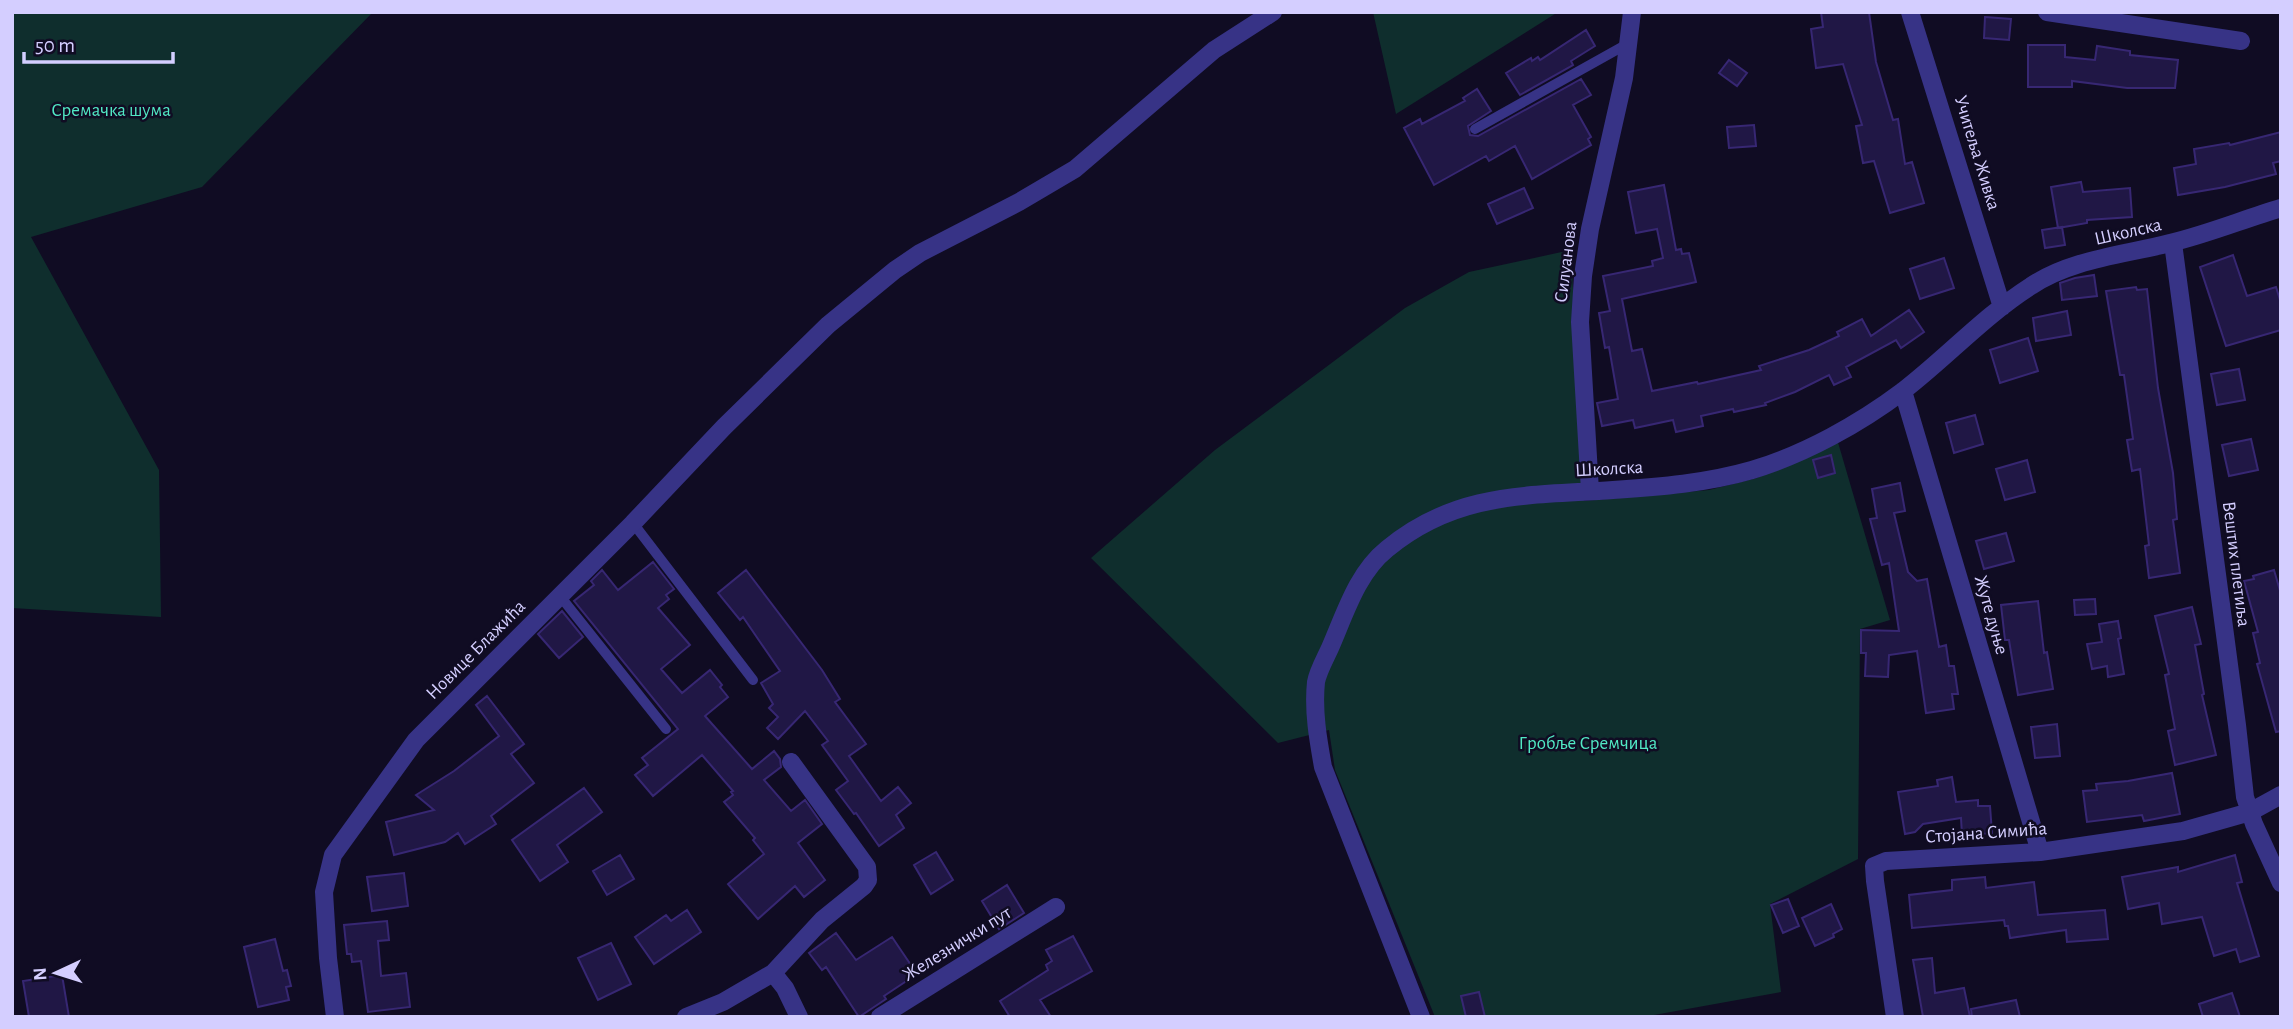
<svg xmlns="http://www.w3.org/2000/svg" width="2293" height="1029" font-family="'Alegreya Sans',sans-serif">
<rect width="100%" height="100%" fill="#100c23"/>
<path fill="#0f2e2d" d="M12 12H373L202 187 31 237 159 470 161 617 12 608Z
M1373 12H1558L1396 114Z
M1571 250 1584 501 1709 490 1757 478 1837 439 1890 620 1860 629 1858 859 1770 904 1781 992 1643 1017H1435L1335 770 1329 730 1278 743 1091 558 1215 450 1405 308 1469 272Z"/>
<path fill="#201745" stroke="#372773" stroke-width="2" d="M1821 12H1869L1876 62 1893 120 1898 119 1905 164 1912 162 1924 203 1890 213 1874 161 1863 163 1856 126 1862 125 1843 64 1816 68 1811 29 1823 27Z
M1985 17 2011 19 2009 40 1984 38Z
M1586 30 1595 46 1571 61 1573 65 1520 95 1506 73 1531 58 1532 61 1538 57 1540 60Z
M2028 45H2065V57L2095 60 2097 46 2130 51V55L2178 60 2175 88H2127L2072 81V87H2028Z
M1729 60 1747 73 1737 86 1719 73Z
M1581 79 1591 95 1573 105 1591 137 1588 139 1591 145 1532 179 1515 146 1489 161 1486 156 1434 185 1404 128 1420 119 1422 124 1465 101 1463 98 1477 89 1491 111 1468 126 1470 135 1478 136Z
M1754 125 1756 146 1729 148 1727 127Z
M2281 132V161L2273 163 2276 174 2225 187 2178 195 2174 168 2196 164 2194 149 2229 143 2230 145Z
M2081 182 2083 192 2130 188 2132 217 2087 220V223L2058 228 2051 187Z
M1664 185 1676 250 1681 249 1682 254 1689 253 1696 282 1622 299 1632 351 1642 349 1652 391 1697 382 1698 384 1761 370 1759 366 1809 350 1839 336 1837 332 1862 319 1871 336 1909 310 1924 332 1901 348 1896 340 1846 367 1851 377 1834 385 1829 375 1795 392 1765 403 1766 405 1734 412 1733 409 1701 416 1703 426 1676 432 1673 420 1635 428 1633 420 1602 426 1597 403 1618 399 1609 347 1605 348 1599 313 1610 311 1603 276 1653 266 1652 261 1663 258 1657 229 1636 233 1628 192Z
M1524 188 1533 208 1497 224 1488 204Z
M2062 227 2065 245 2045 248 2042 230Z
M2233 255 2247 296 2276 287 2281 303V330L2226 346 2200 267Z
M1944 258 1954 288 1920 299 1910 269Z
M2094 275 2097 296 2062 300 2060 283 2075 278Z
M2136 287 2137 290 2147 289 2158 388 2173 473 2177 519 2173 520 2180 573 2149 578 2145 546 2149 545 2141 477 2140 469 2132 471 2127 440 2133 439 2124 375H2120L2106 291Z
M2067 311 2071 335 2036 341 2033 318Z
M2028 338 2038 371 2000 383 1990 350Z
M2239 369 2245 400 2217 405 2211 374Z
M1975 415 1983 444 1954 453 1946 423Z
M2251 439 2258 470 2229 476 2222 445Z
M1831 455 1835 473 1818 478 1813 460Z
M2027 460 2035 492 2005 500 1996 469Z
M1900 483 1905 511 1894 513 1908 572 1917 581 1927 579 1939 647 1946 645 1949 666H1954L1958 694H1952L1954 709 1926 713 1917 651 1889 655 1888 677 1865 676 1866 653H1861V630L1899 631 1889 563 1882 565 1870 519 1877 518 1872 489Z
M2006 533 2014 561 1984 569 1976 541Z
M653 562 674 589 666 595 669 599 658 608 690 645 661 669 682 693 710 670 722 685 720 687 728 697 705 716 752 769 774 751 780 759 781 767 764 780 791 811 805 800 822 824 798 843 825 880 804 897 795 886 758 919 728 884 764 854 753 840 755 838 724 802 733 795 731 792 733 791 702 755 653 796 635 775 648 765 642 758 678 729 574 601 594 585 591 581 602 570 618 590Z
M746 570 822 670 840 699 835 702 866 744 849 756 881 801 898 787 911 803 896 815 904 828 879 846 856 813 854 814 836 790 848 781 822 745 828 741 805 711 778 739 767 728 778 717 769 708 773 704 761 683 780 671 743 617 740 620 718 593Z
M2274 570 2281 594V731L2276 732 2257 664 2260 663 2253 633 2258 632 2244 581 2254 579 2253 576Z
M2095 599 2096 614 2075 615 2074 600Z
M2038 601 2044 653 2047 652 2053 689 2018 695 2009 640H2005L2001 605Z
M2192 607 2201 644 2195 645 2204 694 2202 695 2216 755 2175 765 2168 731 2175 729 2165 675 2169 674 2155 616Z
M562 611 583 637 559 658 538 634Z
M2118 621 2121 638 2118 639 2124 674 2108 677 2107 666 2092 669 2087 644 2102 642 2099 624Z
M487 696 524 744 511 754 534 783 491 816 496 824 465 844 458 833 445 842 394 855 386 822 434 810 416 795 454 771 499 736 476 705Z
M2057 724 2060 756 2035 758 2031 727Z
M2172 773 2180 814 2144 821 2142 815 2087 822 2083 791 2097 790 2096 784 2128 781Z
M1952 777 1956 802 1978 800V806H1990L1992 833 1962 835 1961 818 1923 824 1915 832 1905 834 1898 792 1938 786 1937 780Z
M584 788 602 812 557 845 568 862 540 881 512 840Z
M936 852 953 880 931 894 914 865Z
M620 855 634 879 607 895 593 871Z
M2235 855 2242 882 2237 883 2259 956 2240 962 2236 949 2214 956 2202 917 2162 924 2159 903 2128 909 2122 877 2178 867V872Z
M404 873 408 906 372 911 367 877Z
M1985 877 1986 888 2034 882 2038 915 2105 910 2108 939 2067 942 2066 930 2010 938 2008 926H2005L2004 920 1912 928 1909 895 1952 890V880Z
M1007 885 1024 913 999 929 982 901Z
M1788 899 1799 926 1783 933 1771 905Z
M1831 904 1842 929 1833 934 1834 937 1815 946 1802 918Z
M687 910 701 932 654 964 635 937 666 915 671 921Z
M387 921 389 940 378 941 381 976 406 973 410 1007 368 1012 361 961 352 962 351 954H347L344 925Z
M836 933 856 960 892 937 917 974 884 996 886 999 859 1017 826 967 822 970 809 953Z
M1073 936 1092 971 1040 1000 1051 1017H1010L1000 1001 1048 970 1046 965 1052 961 1046 950Z
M275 939 283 971 287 970 291 986 286 987 289 1000 258 1007 244 947Z
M611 943 631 984 598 1000 578 958Z
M1932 958 1935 993 1964 988 1970 1017H1923L1913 960Z
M62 975 69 1017H29L23 981Z
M1479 992 1485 1017H1466L1461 996Z
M2232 993 2240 1017H2203L2199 1004Z
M2016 1000 2020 1017H1972L1971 1009Z"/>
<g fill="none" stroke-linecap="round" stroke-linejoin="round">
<path stroke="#373386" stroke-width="10" d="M1475 129 1629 43
M633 523 753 680
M560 596 666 729"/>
<path stroke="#373386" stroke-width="18" d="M1910 12 2002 307
M2047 12 2241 41
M2173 243 2237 725 2245 797 2254 824 2281 883
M1903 391 2040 852
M1590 491 1580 322 1583 276 1590 229 1624 78 1632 12
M773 973 785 988 799 1017
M335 1017 328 958 324 892 333 855 416 740 633 523 724 427 828 325 895 270 920 253 1019 202 1075 169 1214 50 1273 12
M686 1017 723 1002 773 973 822 920 864 886 868 880 867 867 791 762
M880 1017 1056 907
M1421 1017 1323 767C1318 739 1313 711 1316 682 1318 671 1325 659 1330 648 1345 614 1357 573 1387 549 1457 491 1529 496 1613 490 1660 487 1707 483 1752 470 1805 454 1859 424 1903 391 1947 357 1984 316 2031 286 2071 259 2124 255 2170 243 2208 234 2244 219 2281 208
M1895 1017 1875 881 1874 866 1886 861 2040 852 2183 831 2250 812 2281 795"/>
</g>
<g text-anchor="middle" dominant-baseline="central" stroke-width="5" stroke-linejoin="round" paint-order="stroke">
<g font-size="19" fill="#51e8c4" stroke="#100c23">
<text x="111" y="110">Сремачка шума</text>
<text x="1588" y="743">Гробље Сремчица</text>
</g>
<g font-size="19" fill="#d4ceff" stroke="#100c23">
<text transform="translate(1977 153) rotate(73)">Учитеља Живка</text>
<text transform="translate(2128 232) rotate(-13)">Школска</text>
<text transform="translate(1566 262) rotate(-83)">Силуанова</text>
<text transform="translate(1609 469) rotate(-3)">Школска</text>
<text transform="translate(2236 564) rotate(83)">Вештих плетиља</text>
<text transform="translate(1991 615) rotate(74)">Жуте дуње</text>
<text transform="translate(476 650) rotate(-45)">Новице Блажића</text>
<text transform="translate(1986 833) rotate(-4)">Стојана Симића</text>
<text transform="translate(957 944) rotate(-32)">Железнички пут</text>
</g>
</g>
<rect width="2293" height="1029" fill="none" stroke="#d4ceff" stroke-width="28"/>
<g transform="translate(56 973) rotate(266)" stroke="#100c23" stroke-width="5" paint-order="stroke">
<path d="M0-5L12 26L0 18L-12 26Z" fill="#d4ceff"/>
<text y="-10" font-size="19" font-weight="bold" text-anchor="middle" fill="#d4ceff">N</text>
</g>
<path d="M24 52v10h149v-10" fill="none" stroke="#d4ceff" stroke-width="3.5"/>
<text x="35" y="52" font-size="21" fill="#d4ceff" stroke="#100c23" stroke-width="5" paint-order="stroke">50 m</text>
</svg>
